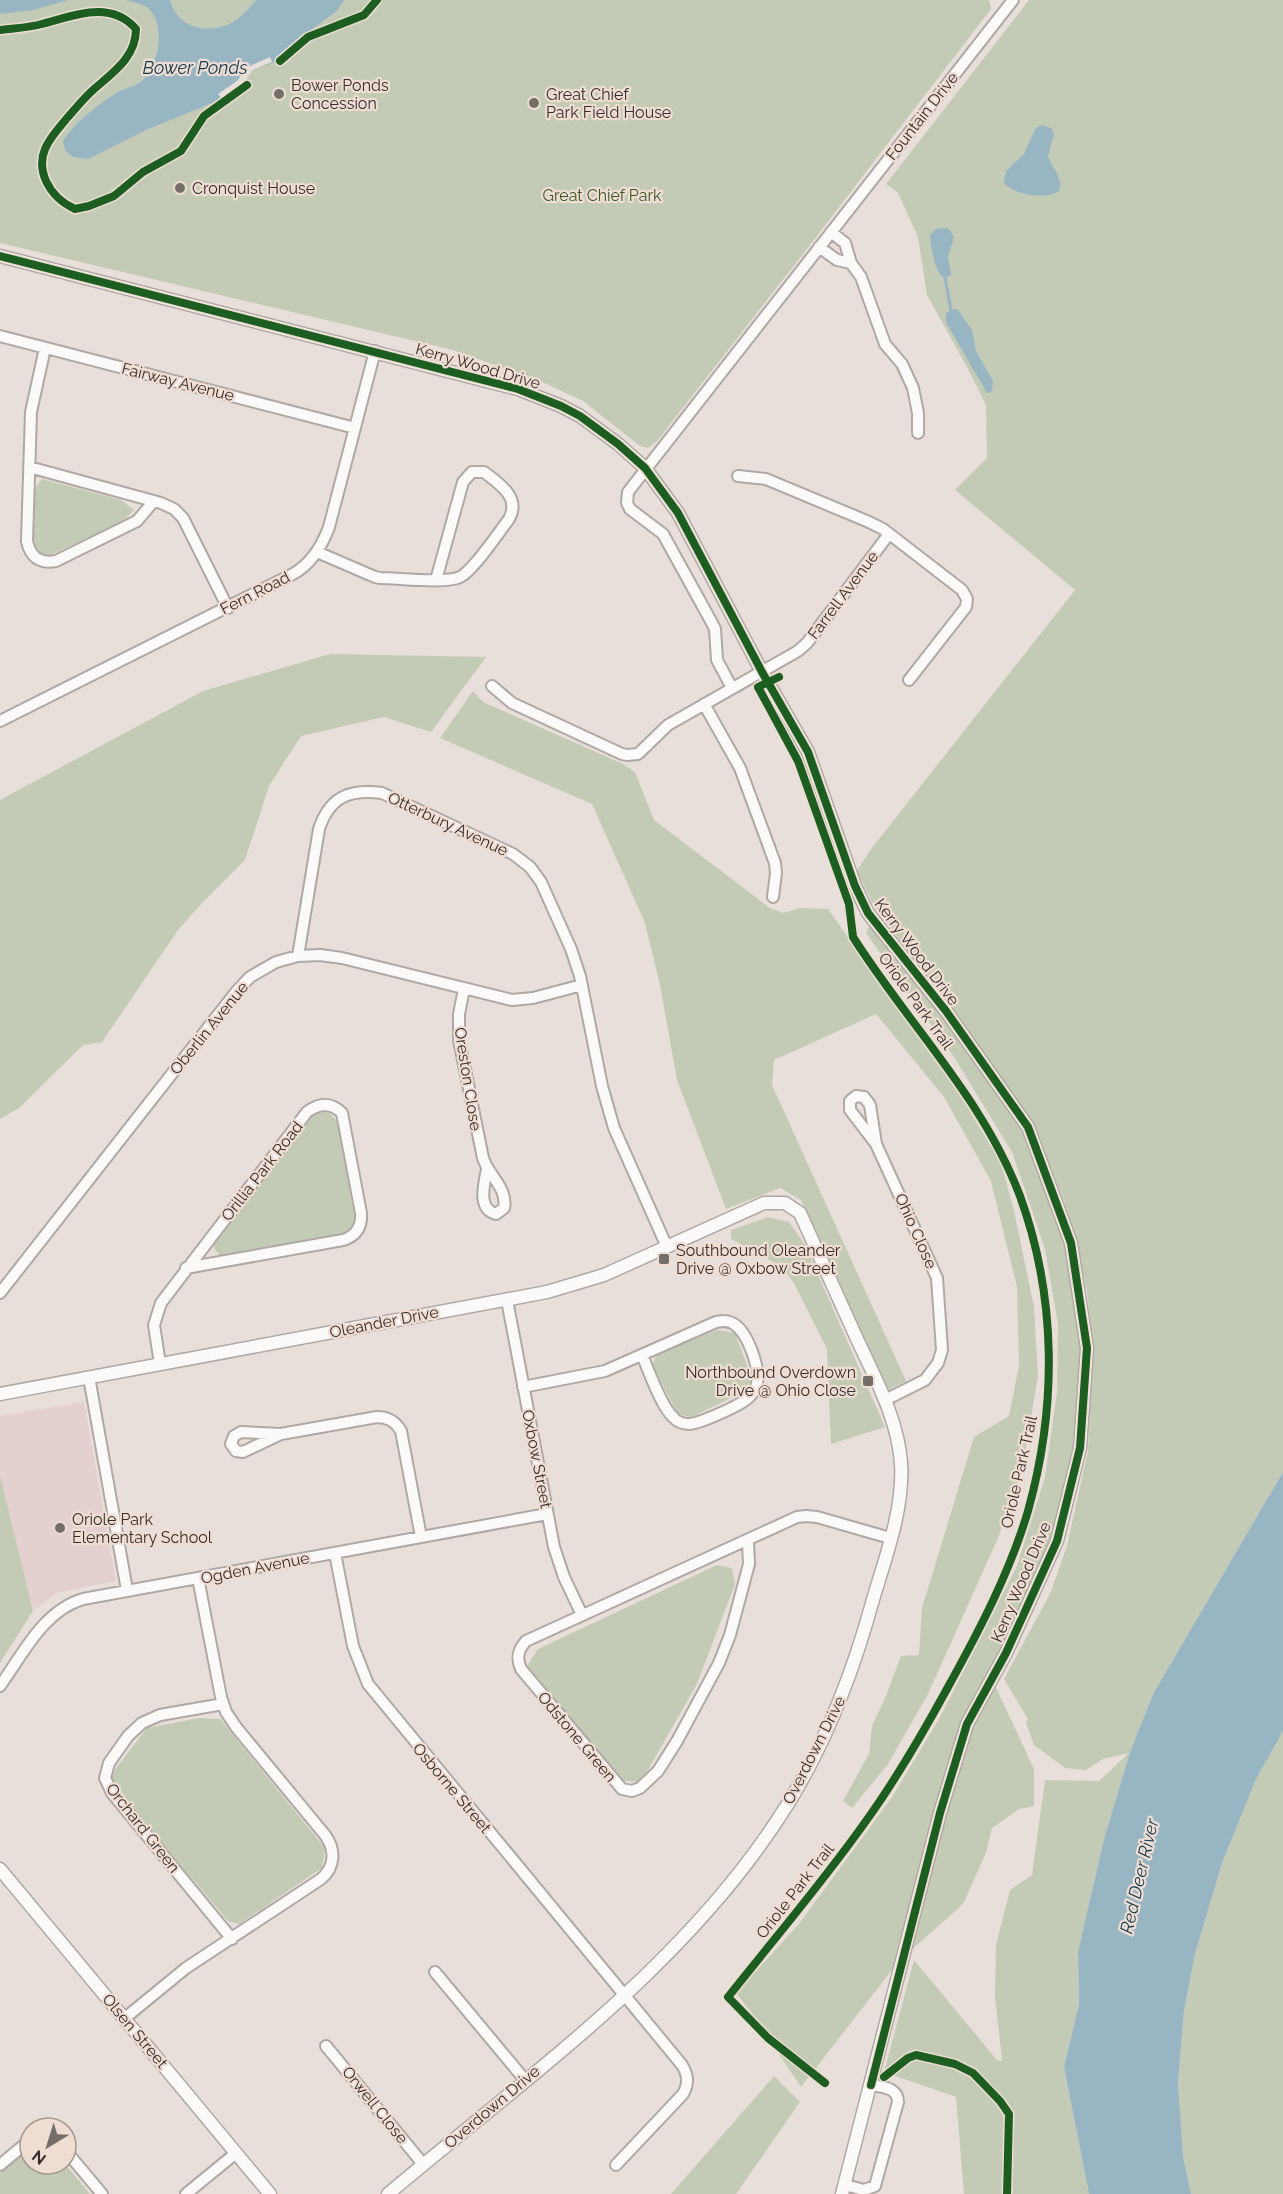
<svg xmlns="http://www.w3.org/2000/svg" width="1283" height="2194" font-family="Raleway,sans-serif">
<rect width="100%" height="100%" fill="#e9dfda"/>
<path fill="#e3d0cf" d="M84 1402 116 1581 57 1593 33 1611 0 1475V1416Z"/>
<path fill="#c3cbb6" d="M0 0H989L991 9 810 245 657 441 648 448 640 446 583 401 542 382 453 350 0 243Z
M1029 0H1283V1472L1153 1694 1130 1752 1104 1839 1078 1952 1079 2004 1064 2067 1089 2194H964L956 2097 884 2072 914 1960 997 2060 1002 2061 995 1997 996 1945 1010 1890 1032 1875 1045 1780 1099 1781 1129 1753 1103 1759 1086 1770 1065 1768 1034 1745 1026 1723 1028 1719 1004 1679 1050 1594 1067 1546 1088 1451 1093 1350 1087 1291 1076 1239 1064 1201 1033 1123 951 1006 875 908 857 871 871 849 1075 590 955 490 987 458 986 405 968 369 927 295 918 237 898 193 886 184Z
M42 479 121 500 134 510 121 523 50 555 40 553 33 545 34 489Z
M330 654 486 657 431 732 384 717 301 736 269 786 245 860 203 902 178 930 102 1042 83 1045 19 1108 0 1119V800L203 691Z
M473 691 483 702 623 764 635 772 654 820 770 908 783 913 800 908 828 909 960 1095 1001 1163 1014 1211 1034 1307 1038 1376 1022 1471 998 1538 928 1694 888 1764 852 1808 843 1801 869 1754 872 1726 886 1696 901 1656 919 1655 922 1608 974 1437 1009 1416 1019 1366 1017 1287 991 1181 944 1097 876 1014 774 1060 772 1085 906 1381 888 1390 801 1200 780 1188 726 1209 677 1080 660 985 645 923 592 804 440 738Z
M870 924 1028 1127 1071 1243 1087 1348 1080 1448 1057 1541 992 1679 1034 1769V1806L1019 1809 992 1828 986 1853 963 1904 899 1961 801 2087 750 2011 736 1993 798 1925 843 1864 892 1797 939 1719 1017 1566 1045 1477 1057 1392 1058 1324 1045 1249 1012 1152 954 1057 866 933Z
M316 1112 329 1113 337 1121 355 1220 348 1233 220 1256 213 1246 217 1238Z
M768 1217 789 1222 805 1245 885 1427 831 1444 827 1349 794 1283 782 1267 731 1239V1230Z
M717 1330 735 1333 752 1378 744 1392 691 1417 678 1414 652 1365 657 1354Z
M0 1475 33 1611 0 1663Z
M717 1565 732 1568 735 1584 697 1684 648 1770 637 1782 620 1780 526 1668 538 1649Z
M199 1718 220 1719 325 1848 322 1868 239 1924 228 1921 110 1782 116 1768 147 1728Z
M1283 1731V2194H1191L1183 2156 1178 2085 1184 2011 1195 1954 1222 1863 1256 1778Z
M774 2076 800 2102 736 2194H671Z
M30 2149V2164H65L90 2194H0V2173Z"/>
<path fill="#98b5c4" d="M0 0H68L33 10 0 14Z
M126 0H170C177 26 202 34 227 25 237 21 249 9 256 0H344L337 11 300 38 275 62 253 70 242 86 222 99 146 130 88 159 73 157 65 150 63 141C75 122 99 104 118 92 125 88 137 86 143 80 159 66 166 23 148 8 142 4 132 2 126 0Z
M1041 125 1051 128 1054 134 1048 156C1053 169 1063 178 1059 191 1047 200 1012 195 1004 182L1006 171 1024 154 1035 129Z
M943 228 949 229 954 237 948 257 951 275 944 278C934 271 931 247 930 235L936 229Z
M953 309 958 310 972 330 976 351 993 381 992 391 987 393 946 322V313Z
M1283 1472V1731L1256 1779 1222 1863 1195 1954 1184 2011 1178 2084 1183 2156 1191 2194H1089L1064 2067 1079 2004 1078 1952 1104 1839 1130 1752 1153 1694Z"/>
<path fill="#e9dfda" d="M270 57 272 62 253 70 242 86 222 99 218 94 237 81 248 67Z"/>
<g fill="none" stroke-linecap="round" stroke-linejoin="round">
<path stroke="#98b5c4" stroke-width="3" d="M945 278 951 310"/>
<defs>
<path id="minor" d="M831 232 845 243 851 263 861 277 885 344 902 364 913 388 918 413V433
M819 247 837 260 851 263
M0 336 355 428
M45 348 31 412 27 541C30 557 40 564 56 561L137 521 154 501
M29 467 161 503 174 509 183 518 228 608
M738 476 766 479 869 522 883 529 962 590 967 599 966 607 909 680
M317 552 375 577 380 578C398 578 446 584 460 577 473 571 499 532 509 519 521 498 500 484 484 472H472L463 482 436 580
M492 686 512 703 622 754 627 755 638 754 668 725 798 651 807 643 889 534
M732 688 717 660 715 629 712 623 663 534 630 509 627 503 628 492 1013 0
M704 704 740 768 775 863 776 873 773 897
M0 721 293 574C311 564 322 546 329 527L375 351
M298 956 319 829C330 796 350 789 382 793L513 854 530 867 541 882 571 949 580 976 602 1086 614 1128 667 1247
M464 989 459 1014V1040L483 1158C488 1175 508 1188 504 1208L496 1214C477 1209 484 1185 487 1169
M876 1144 870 1105 864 1097 856 1096 850 1101V1110L876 1144 937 1278 942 1350 938 1363 925 1380 885 1400
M0 1293 236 992 250 977 276 962 298 956 320 955 342 958 512 1000 533 998 582 985
M507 1300 554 1547 564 1577 582 1615
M160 1364 154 1325 161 1303 307 1112C319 1103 331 1102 342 1113L361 1213C362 1227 356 1236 343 1240L186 1268
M89 1377 127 1590
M523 1387 605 1371 716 1322C722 1321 728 1320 734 1324 748 1333 762 1371 756 1387 754 1391 752 1395 748 1398 739 1406 701 1423 689 1424 683 1424 677 1422 673 1417 661 1406 649 1371 642 1355
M281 1434 243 1452 236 1451 231 1444 234 1436 241 1432 281 1434 377 1417C388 1417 396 1422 401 1431L421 1537
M748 1541 749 1564 730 1635 719 1663 677 1741 658 1771 640 1788 632 1791 622 1789 521 1669C516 1658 518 1650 526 1641L797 1517 806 1516 817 1517 890 1538
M335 1553 353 1646 368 1684 682 2065C688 2075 689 2083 683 2094L616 2165
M0 1686C23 1654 43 1611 83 1599L547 1514
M223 1704 160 1715 142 1723 128 1736 109 1763 105 1778 112 1793 232 1939
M435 1972 525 2080
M125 2018 186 1968 321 1879C335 1867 336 1850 325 1835L236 1727 226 1712 221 1697 198 1578
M326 2046 423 2164
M66 2151 102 2194
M0 2165 30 2140
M845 2185 864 2190 875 2186 898 2102C898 2087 882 2087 871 2085
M186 2194 236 2153"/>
<path id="tertiary" d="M0 256 518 389 561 406 580 416 618 444 645 468 678 513 762 672 808 752 855 886 868 913 946 1011 1028 1127 1071 1243 1087 1348 1080 1448 1057 1541 1006 1653 967 1724 940 1813 842 2194
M0 1394 547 1292 604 1275 764 1203H785L800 1213C819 1255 838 1297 857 1339 875 1378 898 1419 901 1463 904 1510 885 1558 872 1603 853 1672 827 1740 789 1802 690 1963 530 2074 388 2194
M0 1869 270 2194"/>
</defs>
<use href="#minor" stroke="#afa8a4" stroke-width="14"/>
<use href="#tertiary" stroke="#afa8a4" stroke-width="15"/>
<use href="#minor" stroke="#fcfaf9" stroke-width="10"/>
<use href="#tertiary" stroke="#fcfaf9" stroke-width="12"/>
<defs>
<path id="cycleway" d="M0 30C14 28 28 28 42 24 75 15 111 0 136 29 136 58 112 73 93 90 84 98 76 108 68 117 51 137 34 154 46 181 52 194 62 203 75 209L89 206 114 196 143 172 181 151 204 116 247 85
M280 61 308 37 364 15 377 0
M0 256 518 389 561 406 580 416 618 444 645 468 678 513 762 672 808 752 855 886 868 913 946 1011 1028 1127 1071 1243 1087 1348 1080 1448 1057 1541 1006 1653 967 1724 940 1813 871 2085
M779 677 758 687 798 761 849 904 853 937C908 1024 983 1098 1020 1196 1057 1298 1057 1407 1028 1511 1010 1572 979 1631 948 1687 923 1733 897 1778 866 1821 823 1882 774 1939 728 1997L768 2038 825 2083
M884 2077 908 2058 916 2055 955 2064 973 2073 1000 2101 1009 2114 1007 2194"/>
</defs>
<use href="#cycleway" stroke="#efddd4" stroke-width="11"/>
<use href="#cycleway" stroke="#1b5e20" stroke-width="8"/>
</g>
<g fill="#746d68" stroke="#efddd4" stroke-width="2">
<circle cx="279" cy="94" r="6"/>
<circle cx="534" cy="103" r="6"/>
<circle cx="180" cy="188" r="6"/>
<rect x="658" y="1253" width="12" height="12" rx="3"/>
<rect x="862" y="1375" width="12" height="12" rx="3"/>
<circle cx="60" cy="1528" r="6"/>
</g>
<g text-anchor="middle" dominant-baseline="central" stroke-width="4.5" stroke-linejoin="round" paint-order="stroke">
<g font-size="16" fill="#352f2b" stroke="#efddd4" text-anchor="start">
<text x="291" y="85">Bower Ponds<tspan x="291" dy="18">Concession</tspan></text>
<text x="546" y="94">Great Chief<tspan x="546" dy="18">Park Field House</tspan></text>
<text x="192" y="188">Cronquist House</text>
<text x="676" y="1250">Southbound Oleander<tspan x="676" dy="18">Drive @ Oxbow Street</tspan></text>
<text x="856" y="1372" text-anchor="end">Northbound Overdown<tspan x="856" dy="18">Drive @ Ohio Close</tspan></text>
<text x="72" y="1519">Oriole Park<tspan x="72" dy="18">Elementary School</tspan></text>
</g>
<g font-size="16" fill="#352f2b" stroke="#efddd4">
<text transform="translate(922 116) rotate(-52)">Fountain Drive</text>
<text transform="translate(478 366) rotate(16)">Kerry Wood Drive</text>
<text transform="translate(178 382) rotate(14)">Fairway Avenue</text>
<text transform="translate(255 593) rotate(-27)">Fern Road</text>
<text transform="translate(843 595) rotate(-53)">Farrell Avenue</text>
<text transform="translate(448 824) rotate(25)">Otterbury Avenue</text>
<text transform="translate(917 952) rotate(53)">Kerry Wood Drive</text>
<text transform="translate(916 1001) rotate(54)">Oriole Park Trail</text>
<text transform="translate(209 1028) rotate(-51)">Oberlin Avenue</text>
<text transform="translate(468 1079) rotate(81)">Oreston Close</text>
<text transform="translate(262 1171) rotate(-52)">Orillia Park Road</text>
<text transform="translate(916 1231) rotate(66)">Ohio Close</text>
<text transform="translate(384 1322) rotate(-11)">Oleander Drive</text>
<text transform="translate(537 1459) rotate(79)">Oxbow Street</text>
<text transform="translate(1019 1472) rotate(-77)">Oriole Park Trail</text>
<text transform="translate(255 1568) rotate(-11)">Ogden Avenue</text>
<text transform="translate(1021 1582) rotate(-67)">Kerry Wood Drive</text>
<text transform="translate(577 1737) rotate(50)">Odstone Green</text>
<text transform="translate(814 1750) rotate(-63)">Overdown Drive</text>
<text transform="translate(452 1788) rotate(50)">Osborne Street</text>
<text transform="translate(143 1828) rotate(52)">Orchard Green</text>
<text transform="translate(795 1891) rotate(-52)">Oriole Park Trail</text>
<text transform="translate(135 2031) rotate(50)">Olsen Street</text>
<text transform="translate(375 2105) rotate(51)">Orwell Close</text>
<text transform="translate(492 2107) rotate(-40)">Overdown Drive</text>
</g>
<g font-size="16" fill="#385924" stroke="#efddd4">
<text x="602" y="195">Great Chief Park</text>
</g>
<g font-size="18" font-style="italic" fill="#143c4d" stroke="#efddd4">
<text x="195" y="67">Bower Ponds</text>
<text transform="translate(1139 1876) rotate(-77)">Red Deer River</text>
</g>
</g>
<g transform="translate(48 2146) rotate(218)"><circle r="28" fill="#efddd4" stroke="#a59790" stroke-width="1.5"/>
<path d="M0-4.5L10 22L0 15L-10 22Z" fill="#746d68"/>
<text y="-9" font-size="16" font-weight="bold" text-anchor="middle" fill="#352f2b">N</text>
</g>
</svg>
